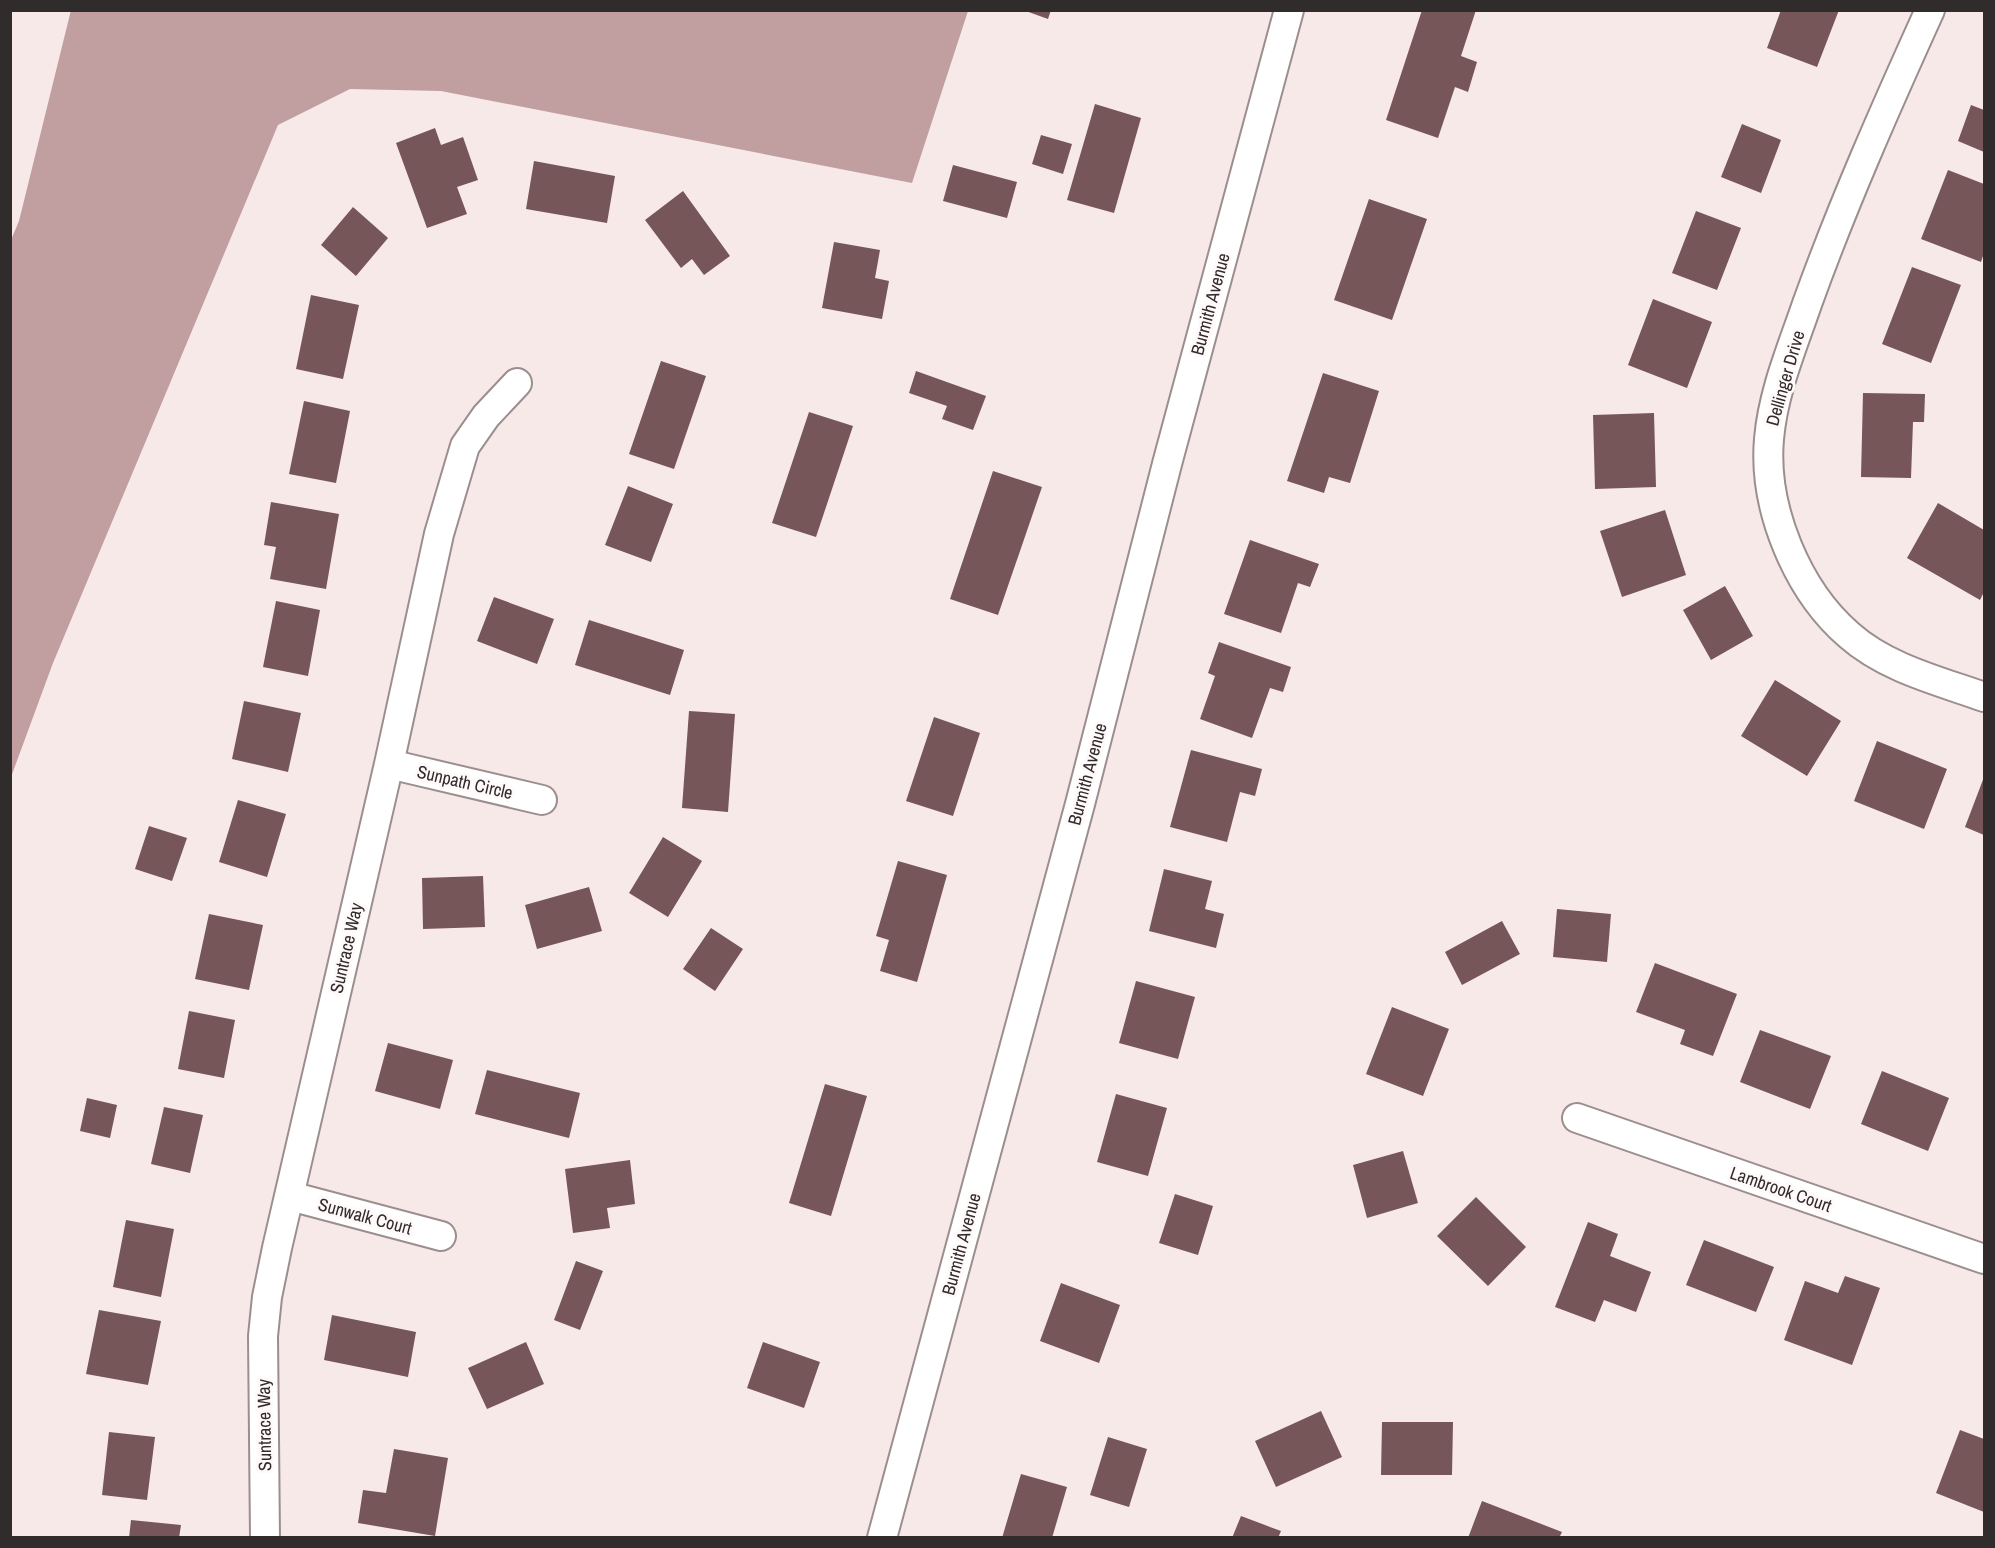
<svg xmlns="http://www.w3.org/2000/svg" width="1995" height="1548" font-family="'Archivo Narrow',sans-serif">
<rect width="100%" height="100%" fill="#f8e9e9"/>
<path fill="#c19e9f" d="M71 10H968V11L912 183 441 91 350 89 278 125 53 663 11 777V240L19 221Z"/>
<path fill="#765658" d="M1023 10H1051L1048 19Z
M1422 10H1476L1461 56 1477 62 1468 92 1455 87 1438 138 1386 120Z
M1781 10H1839L1817 67 1767 48Z
M1095 104 1141 118 1114 213 1067 200Z
M1971 105 1984 110V152L1958 141Z
M1742 124 1781 140 1761 193 1721 177Z
M435 128 441 145 463 137 478 180 457 187 467 214 427 228 396 143Z
M1041 135 1072 144 1063 174 1032 164Z
M534 161 615 176 607 223 526 209Z
M953 165 1017 182 1007 218 943 201Z
M1948 170 1984 184V253L1981 262 1921 239Z
M683 191 730 256 704 275 692 259 681 268 645 220Z
M1369 199 1427 219 1392 320 1334 300Z
M353 207 388 238 356 276 321 245Z
M1696 211 1741 228 1717 290 1672 273Z
M834 242 880 250 875 278 889 281 882 319 822 308Z
M1912 267 1961 285 1931 363 1882 344Z
M311 295 359 305 343 379 296 369Z
M1653 299 1712 322 1687 388 1628 365Z
M661 361 706 376 674 469 629 454Z
M916 371 986 396 973 430 942 419 947 406 909 393Z
M1323 373 1379 391 1350 483 1329 477 1324 493 1287 481Z
M1863 393 1925 394 1924 422H1913L1911 478 1861 477Z
M304 401 350 411 336 483 289 474Z
M809 412 853 426 816 537 772 523Z
M1654 413 1656 487 1595 489 1593 415Z
M993 471 1042 487 998 615 950 599Z
M628 486 673 504 651 562 605 545Z
M271 502 339 514 326 589 270 579 276 547 264 545Z
M1938 503 1984 530V592L1980 600 1907 558Z
M1665 510 1686 575 1622 597 1600 531Z
M1250 540 1319 564 1310 587 1298 583 1281 633 1224 614Z
M1725 586 1753 636 1711 660 1683 610Z
M494 597 554 619 537 664 477 641Z
M276 601 320 610 308 676 263 667Z
M589 620 684 650 670 695 575 665Z
M1219 642 1291 667 1283 692 1270 688 1252 738 1200 719 1215 676 1208 673Z
M1775 680 1841 721 1807 776 1741 736Z
M244 701 301 713 288 772 232 759Z
M689 711 735 714 728 812 682 808Z
M934 717 980 733 953 816 906 801Z
M1877 741 1947 769 1924 829 1854 801Z
M1191 750 1262 769 1255 796 1240 792 1227 842 1170 827Z
M1984 777V835L1965 827Z
M238 800 286 814 267 877 219 862Z
M149 826 187 838 172 881 135 869Z
M663 837 702 861 668 917 629 893Z
M898 861 947 875 917 982 880 971 889 940 876 936Z
M1164 869 1212 881 1205 909 1224 914 1216 948 1149 931Z
M483 876 485 927 423 929 422 878Z
M589 887 602 931 537 949 525 905Z
M1557 909 1611 914 1607 962 1553 957Z
M209 914 263 925 249 990 195 979Z
M1502 921 1520 954 1462 985 1445 952Z
M711 928 743 949 715 991 683 969Z
M1655 963 1737 994 1713 1056 1680 1044 1685 1030 1636 1012Z
M1136 981 1195 997 1178 1059 1119 1043Z
M1392 1007 1449 1029 1423 1096 1366 1074Z
M189 1011 235 1020 224 1078 178 1069Z
M1760 1030 1831 1056 1810 1109 1740 1082Z
M388 1043 453 1060 440 1109 375 1091Z
M487 1070 580 1093 569 1138 475 1114Z
M1882 1071 1949 1098 1928 1151 1861 1124Z
M825 1084 867 1096 831 1216 789 1203Z
M1116 1094 1167 1108 1148 1176 1097 1162Z
M87 1098 117 1105 110 1138 80 1131Z
M164 1107 203 1115 190 1173 151 1164Z
M1403 1151 1418 1203 1367 1218 1353 1165Z
M630 1160 635 1204 607 1208 610 1228 573 1233 565 1169Z
M1175 1194 1213 1206 1198 1255 1159 1243Z
M1476 1197 1526 1247 1488 1286 1437 1236Z
M126 1220 174 1229 161 1297 113 1287Z
M1588 1222 1618 1234 1610 1256 1651 1272 1636 1312 1604 1300 1595 1322 1555 1307Z
M1704 1240 1774 1267 1756 1312 1686 1285Z
M576 1261 603 1271 580 1330 554 1320Z
M1845 1276 1880 1288 1852 1365 1784 1340 1805 1281 1838 1293Z
M1061 1283 1120 1305 1099 1363 1040 1341Z
M99 1310 161 1321 148 1385 86 1374Z
M332 1315 416 1332 408 1377 324 1360Z
M526 1342 544 1384 487 1409 468 1368Z
M763 1342 820 1362 804 1408 747 1388Z
M1321 1411 1342 1457 1276 1487 1255 1441Z
M1382 1422H1453L1452 1475H1381Z
M1960 1430 1984 1439V1512L1936 1493Z
M109 1432 155 1437 147 1500 102 1495Z
M1108 1437 1147 1449 1129 1507 1090 1495Z
M394 1449 448 1458 435 1536 358 1523 363 1490 386 1493Z
M1021 1474 1067 1487 1052 1538H1002Z
M1482 1501 1562 1532 1559 1538H1468Z
M1241 1516 1281 1531 1278 1538H1232Z
M131 1520 181 1525 179 1538H129Z"/>
<g fill="none" stroke-linecap="round" stroke-linejoin="round">
<defs>
<path id="minor" d="M1930 10C1886 107 1843 204 1807 304 1792 348 1773 392 1769 439 1763 508 1797 590 1849 635 1886 668 1939 681 1984 697
M389 764 542 800
M1577 1118 1984 1259
M290 1196 441 1236
M265 1538 263 1336 267 1297 277 1248 389 764 439 534 465 446 486 416 517 383
M882 1538 1080 804 1167 464 1289 10"/>
</defs>
<use href="#minor" stroke="#9c8e8e" stroke-width="32"/>
<use href="#minor" stroke="#fff" stroke-width="28"/>
</g>
<g text-anchor="middle" dominant-baseline="central" stroke-width="6" stroke-linejoin="round" paint-order="stroke">
<g font-size="18" fill="#312c2c" stroke="#fff9f9">
<text transform="translate(1210 304) rotate(-75)">Burmith Avenue</text>
<text transform="translate(1785 378) rotate(-74)">Dellinger Drive</text>
<text transform="translate(1087 774) rotate(-75)">Burmith Avenue</text>
<text transform="translate(465 782) rotate(13)">Sunpath Circle</text>
<text transform="translate(346 948) rotate(-77)">Suntrace Way</text>
<text transform="translate(1781 1189) rotate(19)">Lambrook Court</text>
<text transform="translate(365 1216) rotate(15)">Sunwalk Court</text>
<text transform="translate(961 1244) rotate(-75)">Burmith Avenue</text>
<text transform="translate(264 1425) rotate(-91)">Suntrace Way</text>
</g>
</g>
<rect width="1995" height="1548" fill="none" stroke="#312c2c" stroke-width="24"/>
</svg>
